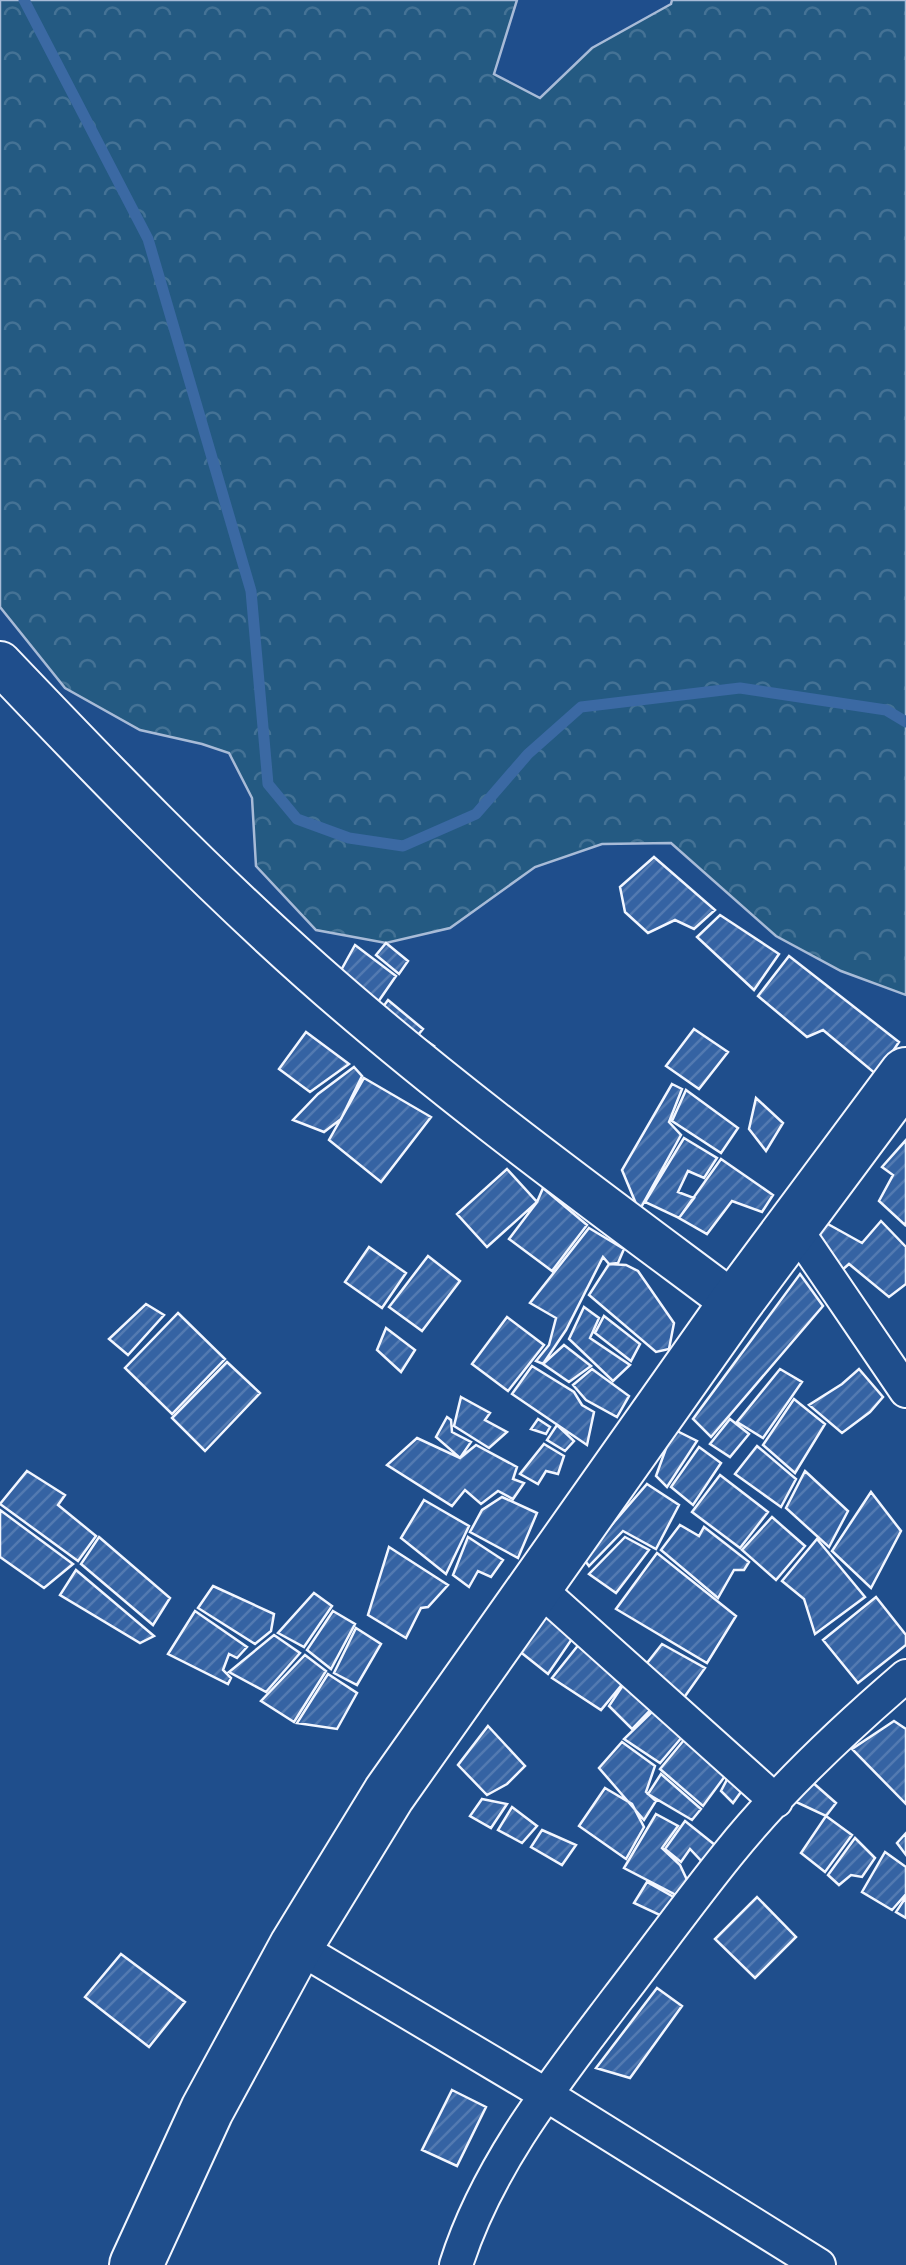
<svg xmlns="http://www.w3.org/2000/svg" width="906" height="2265" font-family="'Fira Sans Condensed',sans-serif">
<defs>
<pattern id="forest-crowns" width="20" height="18" patternUnits="userSpaceOnUse" patternTransform="scale(2.5)"><rect width="20" height="18" fill="#245a82"/><path d="M2 6a3 3 0 1 1 6 0M12 15a3 3 0 1 1 6 0" fill="none" stroke="#447295"/></pattern>
<pattern id="building-hatch" width="6" height="6" patternUnits="userSpaceOnUse" patternTransform="scale(2.5)"><rect width="6" height="6" fill="#3563a3"/><path d="M-1 1l2-2M0 6l6-6M5 7l2-2" fill="none" stroke="#537ab1"/></pattern>
</defs>
<rect width="100%" height="100%" fill="#1f4e8c"/>
<path fill="url(#forest-crowns)" stroke="#a8bbd7" stroke-width="2.5" d="M0 0H517L494 74 540 98 592 48 671 4 672 0H906V995L841 971 776 936 671 843 602 844 535 867 450 928 386 943 316 930 256 866 252 798 229 753 202 744 140 730 65 688 0 607Z"/>
<g fill="none" stroke-linecap="round" stroke-linejoin="round">
<path stroke="#3b69a3" stroke-width="11" d="M24 0 148 239 251 591 268 784 297 819 349 838 403 846 476 814 528 754 581 707 740 688 886 710 906 722"/>
</g>
<path fill="url(#building-hatch)" stroke="#f2f6ff" stroke-width="2.5" d="M654 857 715 910 694 929 675 920 648 933 625 912 620 887Z
M720 915 779 954 754 990 697 937Z
M386 943 408 961 399 974 376 955Z
M355 945 396 976 369 1015 334 983Z
M789 956 899 1042 877 1075 823 1030 807 1037 758 996Z
M388 1000 423 1029 418 1035 434 1046 425 1058 375 1018Z
M694 1029 728 1052 699 1089 666 1066Z
M306 1032 349 1064 310 1092 279 1069Z
M354 1067 362 1076 341 1119 324 1132 293 1120 318 1094Z
M364 1078 431 1117 381 1182 329 1140Z
M672 1084 682 1089 669 1122 681 1135 639 1211 622 1170Z
M686 1090 738 1128 721 1153 672 1121Z
M756 1098 783 1123 766 1151 749 1129Z
M684 1138 717 1158 704 1178 688 1171 678 1192 694 1198 679 1218 645 1202Z
M906 1140V1222L905 1225 879 1201 893 1175 882 1167Z
M721 1159 773 1195 762 1212 732 1201 707 1234 679 1218Z
M507 1169 537 1202 487 1247 457 1214Z
M543 1188 587 1225 552 1271 509 1239 537 1202Z
M881 1221 906 1247V1284L889 1297 849 1264 834 1277 811 1239 826 1223 862 1243Z
M589 1228 624 1249 618 1263 609 1264 603 1257 566 1330 543 1364 536 1361 549 1345 556 1318 530 1303Z
M369 1247 406 1273 382 1308 345 1282Z
M428 1256 460 1281 422 1331 389 1307Z
M609 1264 626 1265 638 1271 674 1323 669 1349 656 1352 589 1295Z
M800 1274 823 1306 711 1437 693 1419Z
M146 1304 164 1315 128 1355 109 1339Z
M584 1307 599 1318 590 1338 630 1365 613 1381 569 1339Z
M178 1313 225 1359 172 1414 125 1368Z
M604 1316 640 1344 631 1361 595 1333Z
M507 1317 544 1345 508 1391 472 1364Z
M386 1328 415 1350 401 1372 377 1350Z
M564 1345 591 1366 569 1382 543 1364Z
M227 1362 260 1393 205 1451 172 1418Z
M532 1366 574 1392 582 1405 594 1412 587 1445 512 1394Z
M592 1369 629 1396 617 1417 586 1400 573 1385Z
M780 1369 802 1382 763 1438 737 1422Z
M859 1369 883 1397 870 1412 842 1433 809 1405 842 1384Z
M461 1397 490 1413 485 1420 507 1432 489 1448 454 1426Z
M794 1399 825 1424 795 1473 763 1445Z
M447 1417 451 1420 452 1432 471 1442 460 1458 436 1437Z
M538 1419 550 1427 546 1434 531 1429Z
M730 1419 749 1434 730 1457 710 1444Z
M557 1425 574 1441 565 1451 547 1440Z
M673 1429 697 1441 667 1487 656 1476Z
M417 1438 460 1458 476 1445 517 1467 513 1479 524 1483 513 1499 498 1491 481 1504 465 1490 452 1506 387 1465Z
M544 1444 564 1456 558 1474 546 1471 538 1484 520 1474Z
M757 1446 796 1479 781 1507 735 1474Z
M699 1447 721 1463 693 1505 671 1487Z
M27 1471 65 1495 58 1505 96 1536 78 1561 0 1504Z
M805 1471 848 1511 829 1547 786 1508Z
M720 1475 768 1512 740 1548 692 1512Z
M647 1484 679 1505 656 1549 623 1531 589 1566 583 1558Z
M871 1492 901 1531 871 1588 832 1551Z
M502 1497 537 1513 518 1558 470 1532 482 1510Z
M424 1500 469 1526 446 1574 401 1538Z
M0 1510 73 1564 44 1588 0 1557Z
M772 1517 805 1546 776 1580 742 1550Z
M680 1525 699 1536 704 1527 749 1562 744 1570H734L718 1598 661 1550Z
M99 1537 170 1598 153 1625 81 1564Z
M468 1537 503 1560 491 1577 478 1571 469 1587 453 1575Z
M625 1537 649 1550 616 1593 589 1574Z
M817 1539 865 1597 815 1634 804 1599 782 1581Z
M389 1547 448 1585 428 1607 421 1608 406 1638 368 1615Z
M657 1553 736 1616 707 1663 616 1609Z
M76 1570 154 1636 140 1643 60 1595Z
M213 1586 274 1614 271 1631 255 1644 198 1608Z
M314 1593 332 1606 304 1647 278 1633Z
M876 1597 906 1635V1645L858 1683 823 1640Z
M547 1608 574 1636 548 1674 513 1646Z
M195 1611 247 1647 237 1658 229 1654 223 1670 231 1678 228 1684 168 1654Z
M333 1611 355 1624 331 1669 307 1650Z
M356 1628 381 1644 357 1685 334 1673Z
M274 1635 300 1653 266 1692 229 1672Z
M584 1638 629 1676 601 1710 552 1678Z
M662 1644 705 1668 683 1699 640 1672Z
M305 1655 326 1671 294 1722 261 1701Z
M328 1674 357 1693 337 1729 297 1723Z
M629 1676 658 1702 632 1729 609 1706Z
M659 1705 688 1730 660 1763 624 1739Z
M894 1721 906 1729V1804L852 1749Z
M488 1726 525 1766 507 1784 487 1795 458 1765Z
M689 1734 728 1772 703 1806 660 1769Z
M622 1742 655 1766 646 1792 656 1801 644 1820 599 1768Z
M732 1770 746 1785 733 1803 721 1791Z
M661 1774 701 1809 692 1820 648 1794Z
M811 1781 836 1803 826 1816 796 1802Z
M605 1788 632 1804 644 1827 626 1859 579 1826Z
M482 1799 507 1804 491 1828 470 1816Z
M512 1807 537 1826 522 1843 498 1830Z
M656 1814 678 1826 662 1848 680 1865 688 1882 680 1897 624 1868Z
M826 1816 852 1835 825 1872 801 1853Z
M685 1821 720 1849 707 1867 690 1849 681 1862 665 1849Z
M542 1830 576 1845 562 1865 531 1847Z
M906 1833V1855L897 1843Z
M855 1838 875 1858 862 1877 851 1875 839 1885 828 1875Z
M885 1852 906 1867V1894L892 1910 862 1892Z
M647 1882 679 1900 664 1917 634 1903Z
M757 1897 796 1937 755 1978 715 1939Z
M906 1897V1918L896 1912Z
M121 1954 185 2002 149 2047 85 1997Z
M657 1988 682 2006 630 2078 596 2068Z
M452 2090 486 2107 457 2166 422 2150Z"/>
<g fill="none" stroke-linecap="round" stroke-linejoin="round">
<defs>
<path id="minor" d="M793 1225 906 1391
M535 1585 776 1801
M296 1946 545 2094 819 2265
M456 2265C487 2166 555 2081 617 1999 654 1951 690 1901 728 1854 780 1789 843 1730 906 1676"/>
<path id="tertiary" d="M0 663C101 769 203 875 312 972 446 1091 592 1197 735 1304"/>
<path id="primary" d="M136 2265 207 2110 296 1946 389 1794 735 1304 906 1074"/>
</defs>
<use href="#minor" stroke="#f2f6ff" stroke-width="36"/>
<use href="#tertiary" stroke="#f2f6ff" stroke-width="46"/>
<use href="#primary" stroke="#f2f6ff" stroke-width="56"/>
<use href="#minor" stroke="#1f4e8c" stroke-width="32"/>
<use href="#tertiary" stroke="#1f4e8c" stroke-width="42"/>
<use href="#primary" stroke="#1f4e8c" stroke-width="52"/>
</g>
</svg>
